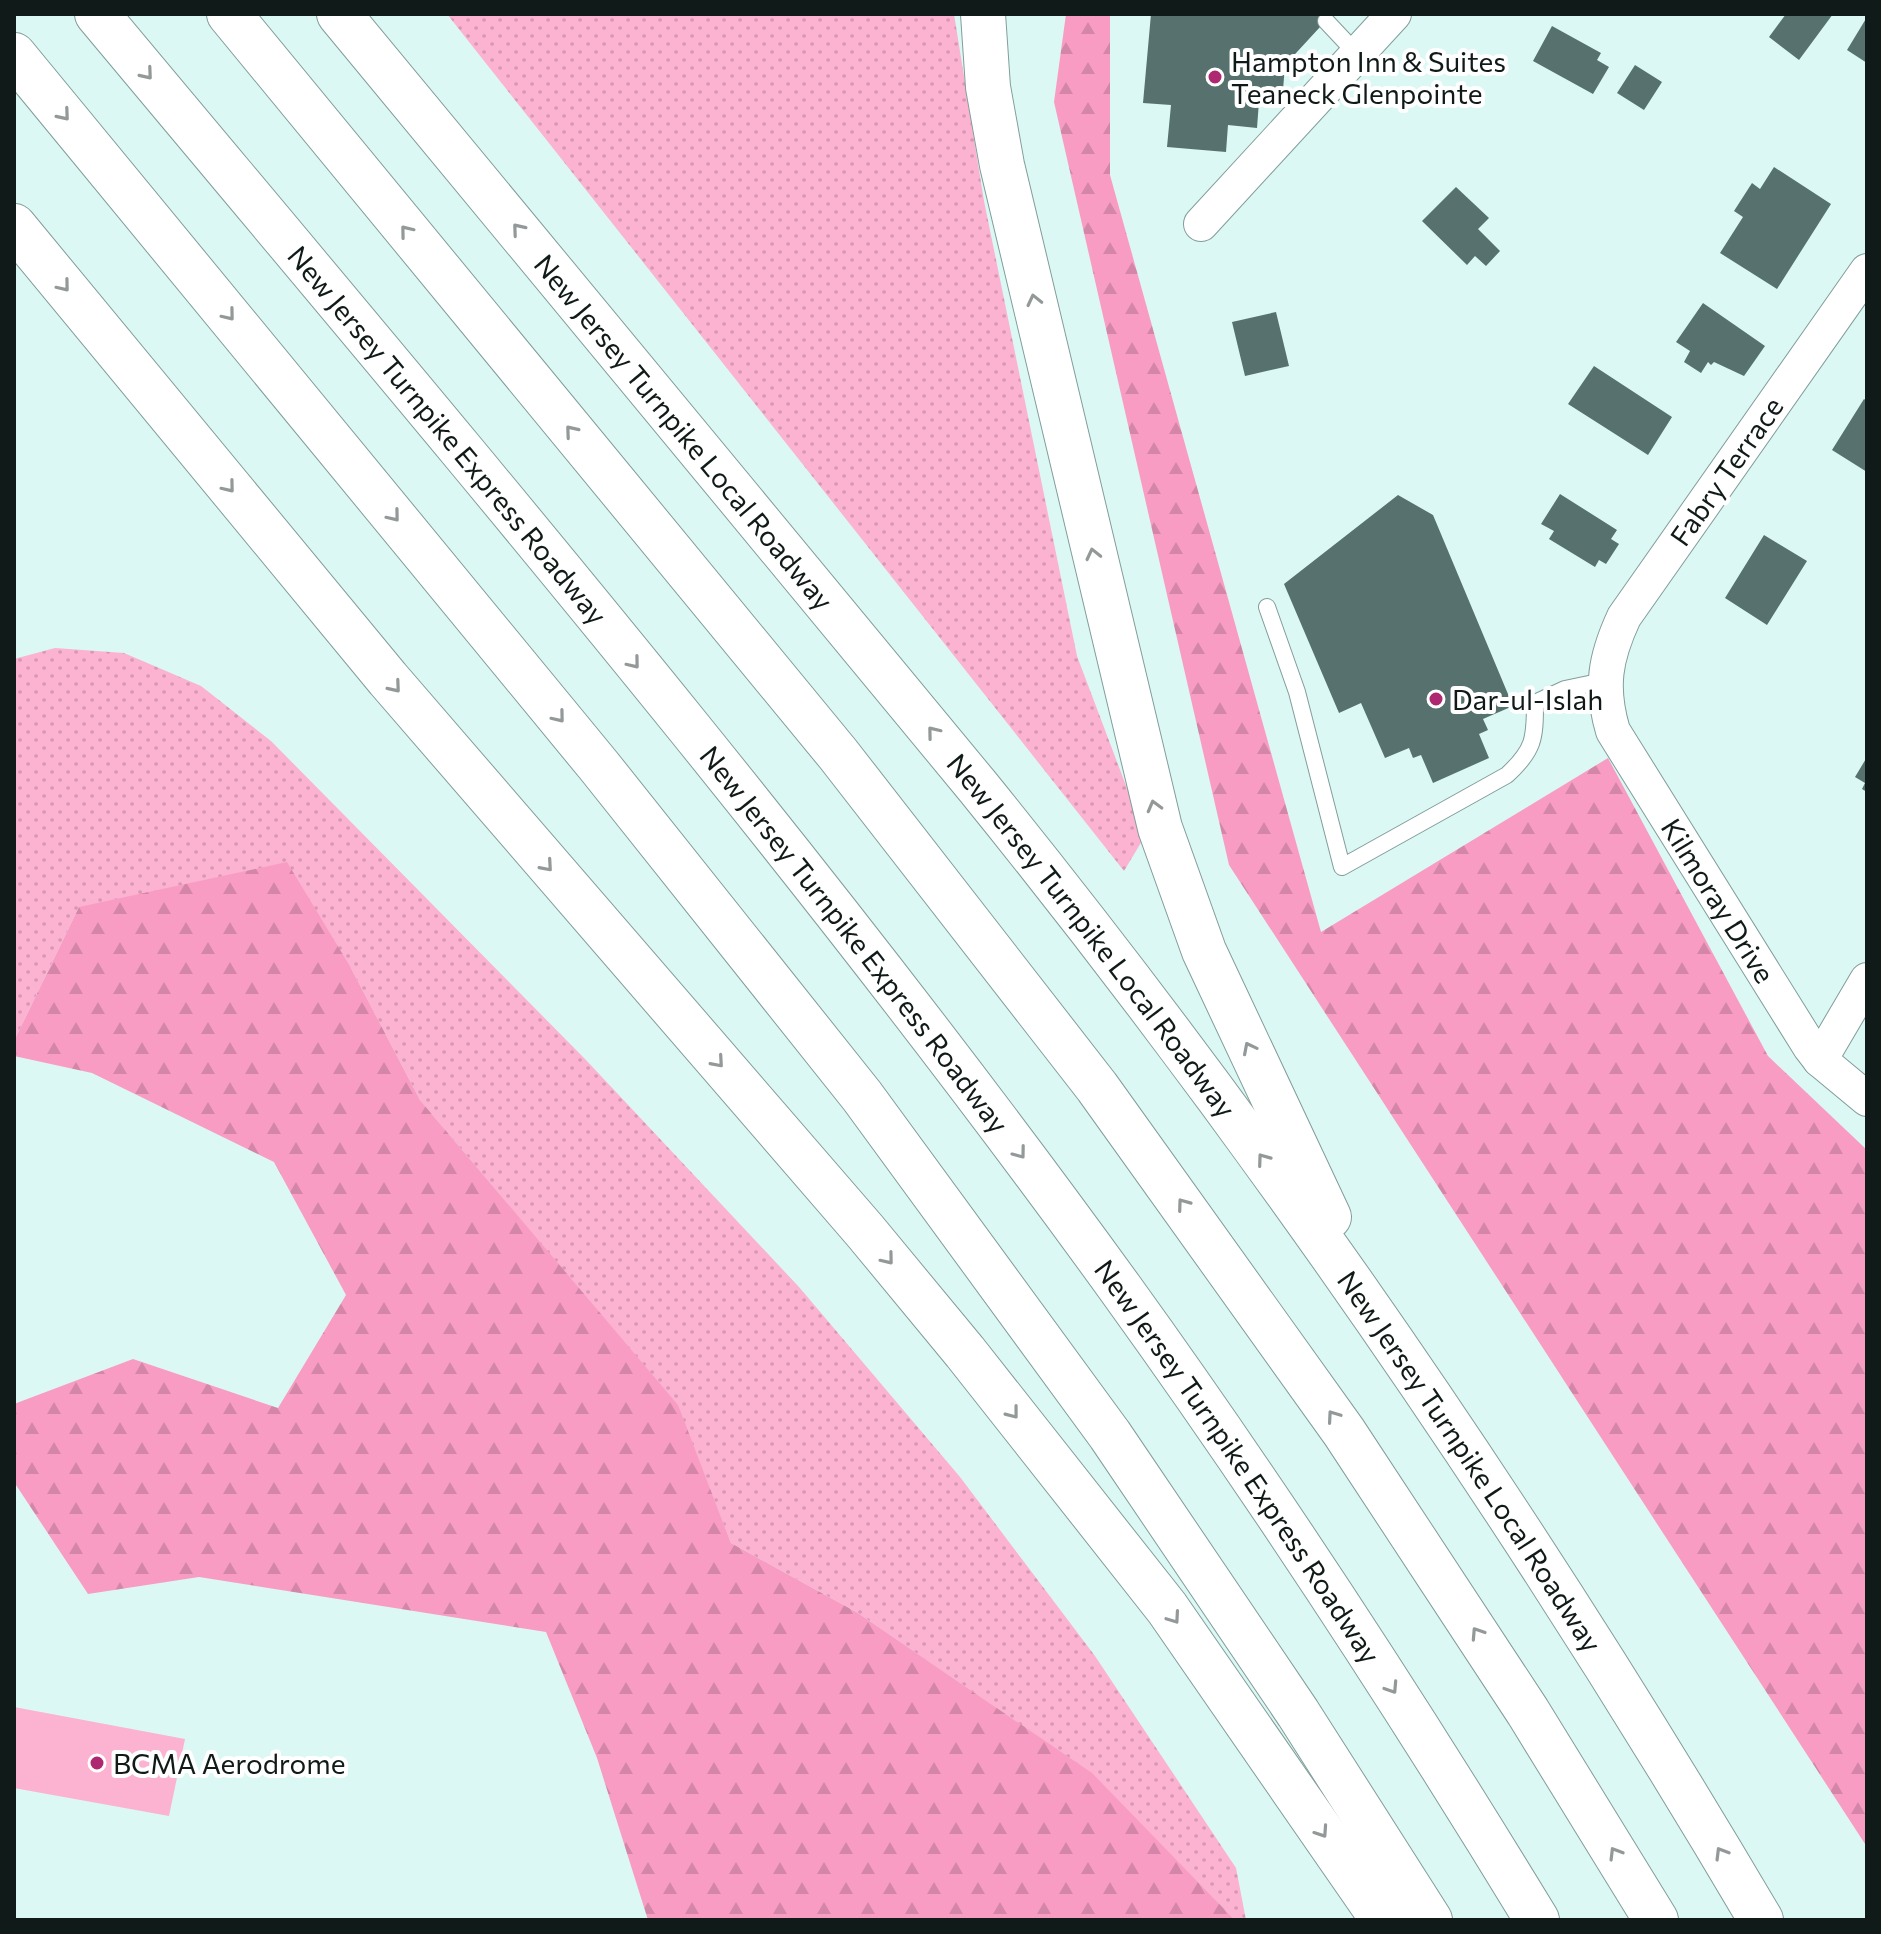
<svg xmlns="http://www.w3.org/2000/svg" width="1881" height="1934" font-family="Commissioner,sans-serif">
<defs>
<pattern id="grass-dots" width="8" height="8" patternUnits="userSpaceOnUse" patternTransform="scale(2)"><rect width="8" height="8" fill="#fcb2d1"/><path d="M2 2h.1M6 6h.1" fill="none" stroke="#d798b3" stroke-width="1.8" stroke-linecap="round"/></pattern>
<pattern id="forest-firs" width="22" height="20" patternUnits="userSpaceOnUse" patternTransform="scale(2)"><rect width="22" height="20" fill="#f99cc4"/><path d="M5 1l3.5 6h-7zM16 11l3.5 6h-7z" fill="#d486a8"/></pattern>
</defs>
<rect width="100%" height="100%" fill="#dbf8f5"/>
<path fill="url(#grass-dots)" d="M447 14H954L984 201 1077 656 1145 836 1124 871Z
M55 648 124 653 201 686 271 741 585 1059 799 1287 960 1477 1095 1656 1236 1868 1246 1920H1235L1091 1773 858 1613 731 1543 677 1405 420 1100 351 968 79 907 14 1041V659Z"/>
<path fill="url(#forest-firs)" d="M1066 14H1110V175L1321 932 1608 758 1768 1056 1867 1150V1847L1229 865 1054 102Z
M287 862 351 968 420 1100 678 1405 731 1543 858 1613 1092 1773 1235 1920H648L597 1758 546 1632 199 1577 88 1594 14 1482V1404L133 1359 278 1408 346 1295 274 1162 92 1073 14 1056V1041L79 907Z"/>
<path fill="#fcb2d1" d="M14 1707 185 1739 169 1816 14 1788Z"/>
<path fill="#57716e" d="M1151 14H1332L1285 65 1283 90 1260 88 1257 128 1228 125 1226 152 1167 147 1171 105 1143 103Z
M1786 14H1833L1799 60 1769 37Z
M1867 17V63L1847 50Z
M1552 26 1601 53 1597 60 1609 67 1593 94 1533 61Z
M1635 65 1662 82 1644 110 1617 93Z
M1774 167 1831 204 1777 289 1720 253 1743 217 1734 211 1752 183 1760 189Z
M1456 187 1489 218 1478 229 1500 251 1486 266 1475 256 1467 265 1422 221Z
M1703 303 1765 346 1744 376 1714 362 1711 365 1708 362 1701 373 1684 362 1690 351 1676 342Z
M1276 312 1289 366 1245 376 1232 322Z
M1594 366 1672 417 1648 455 1568 404Z
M1864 399 1867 401V472L1832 450Z
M1560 494 1617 530 1611 539 1619 544 1606 564 1599 560 1595 567 1549 539 1554 531 1541 524Z
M1398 495 1433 515 1513 706 1483 719 1488 730 1479 734 1489 758 1433 783 1421 755 1413 758 1409 748 1385 758 1361 703 1339 713 1284 584Z
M1764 535 1807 561 1767 625 1725 598Z
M1867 757V792L1862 789 1865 783 1855 777Z"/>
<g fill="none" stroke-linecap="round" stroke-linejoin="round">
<defs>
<path id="lane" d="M1326 21 1357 54
M1267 607 1297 692 1342 867 1507 775C1534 750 1535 739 1535 703L1565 689 1603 681"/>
<g id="street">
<path d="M1201 224 1394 14"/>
<path id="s1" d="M1867 271 1624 617C1605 658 1600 687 1613 731L1810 1047 1820 1060 1867 1099"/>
<path d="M1820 1060 1867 980"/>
</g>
<g id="highway">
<path id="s2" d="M97 14C446 432 801 847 1120 1288 1268 1493 1406 1705 1537 1920"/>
<path d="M229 14 838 754 1097 1087 1344 1432 1528 1712 1656 1920"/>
<path id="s3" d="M339 14 978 787C1267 1144 1528 1525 1761 1920"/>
<path d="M983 14 988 87 1002 165 1160 828 1204 951 1329 1217"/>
<path d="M14 55 599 766 862 1096 1110 1435 1298 1713 1430 1920"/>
<path d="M14 226 388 679 865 1231 965 1352 1167 1608 1383 1920"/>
</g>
</defs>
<use href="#lane" stroke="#829d9a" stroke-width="18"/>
<use href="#street" stroke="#829d9a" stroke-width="36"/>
<use href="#highway" stroke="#829d9a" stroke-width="46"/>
<use href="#lane" stroke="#fff" stroke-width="16"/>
<use href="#street" stroke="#fff" stroke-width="34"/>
<use href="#highway" stroke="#fff" stroke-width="44"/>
</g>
<defs><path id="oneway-chevron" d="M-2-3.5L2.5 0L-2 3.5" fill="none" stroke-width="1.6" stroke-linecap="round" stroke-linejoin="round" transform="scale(2)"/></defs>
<g stroke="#939898">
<use href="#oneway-chevron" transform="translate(147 74) rotate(50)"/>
<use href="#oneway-chevron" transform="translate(64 115) rotate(50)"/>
<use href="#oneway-chevron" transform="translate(518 229) rotate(-130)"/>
<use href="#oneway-chevron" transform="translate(406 231) rotate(-129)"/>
<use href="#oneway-chevron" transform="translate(64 286) rotate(51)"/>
<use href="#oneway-chevron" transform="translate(1034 300) rotate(-103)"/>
<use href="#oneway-chevron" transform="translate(229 315) rotate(51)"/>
<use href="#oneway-chevron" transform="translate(571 431) rotate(-130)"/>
<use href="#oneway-chevron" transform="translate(229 487) rotate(51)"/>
<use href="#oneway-chevron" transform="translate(394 516) rotate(51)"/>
<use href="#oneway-chevron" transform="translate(1093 554) rotate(-103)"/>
<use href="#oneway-chevron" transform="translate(634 663) rotate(51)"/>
<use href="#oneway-chevron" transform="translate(395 687) rotate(50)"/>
<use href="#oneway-chevron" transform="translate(559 717) rotate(51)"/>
<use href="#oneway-chevron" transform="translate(933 732) rotate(-129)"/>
<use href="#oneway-chevron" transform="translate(1154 806) rotate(-105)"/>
<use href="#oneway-chevron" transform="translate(547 866) rotate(49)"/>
<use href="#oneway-chevron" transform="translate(1249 1048) rotate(-117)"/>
<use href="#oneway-chevron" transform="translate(718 1062) rotate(49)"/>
<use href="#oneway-chevron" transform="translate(1020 1153) rotate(53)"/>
<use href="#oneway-chevron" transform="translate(1263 1159) rotate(-126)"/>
<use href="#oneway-chevron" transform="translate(1183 1204) rotate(-126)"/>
<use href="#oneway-chevron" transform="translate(888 1259) rotate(51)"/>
<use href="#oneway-chevron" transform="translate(1013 1413) rotate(52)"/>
<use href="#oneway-chevron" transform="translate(1333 1416) rotate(-125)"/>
<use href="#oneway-chevron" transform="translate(1174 1618) rotate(55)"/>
<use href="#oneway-chevron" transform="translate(1477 1633) rotate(-123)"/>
<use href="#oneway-chevron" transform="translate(1392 1688) rotate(57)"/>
<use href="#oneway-chevron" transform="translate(1322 1832) rotate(56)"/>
<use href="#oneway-chevron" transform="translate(1615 1853) rotate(-121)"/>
<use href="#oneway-chevron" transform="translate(1721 1853) rotate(-121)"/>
</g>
<g fill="#ad2870" stroke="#fff" stroke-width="3">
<circle cx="1215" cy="77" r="8"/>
<circle cx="1436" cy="699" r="8"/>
<circle cx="97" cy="1763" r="8"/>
</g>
<g text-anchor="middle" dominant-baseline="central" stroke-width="8" stroke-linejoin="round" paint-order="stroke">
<g font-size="28" fill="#101a19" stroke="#fff" text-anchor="start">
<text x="1231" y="61">Hampton Inn &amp; Suites<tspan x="1231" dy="32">Teaneck Glenpointe</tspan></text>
<text x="1452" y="699">Dar-ul-Islah</text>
<text x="113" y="1763">BCMA Aerodrome</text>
</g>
<g font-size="28" fill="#101a19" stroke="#fff">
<text stroke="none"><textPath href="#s3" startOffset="542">New Jersey Turnpike Local Roadway</textPath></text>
<text stroke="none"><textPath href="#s2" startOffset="548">New Jersey Turnpike Express Roadway</textPath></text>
<text transform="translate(1726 471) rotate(-55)">Fabry Terrace</text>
<text stroke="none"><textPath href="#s1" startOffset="740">Kilmoray Drive</textPath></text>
<text stroke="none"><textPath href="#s3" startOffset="1190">New Jersey Turnpike Local Roadway</textPath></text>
<text stroke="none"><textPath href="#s2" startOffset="1196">New Jersey Turnpike Express Roadway</textPath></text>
<text stroke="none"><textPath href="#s2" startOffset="1844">New Jersey Turnpike Express Roadway</textPath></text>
<text stroke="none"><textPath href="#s3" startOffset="1838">New Jersey Turnpike Local Roadway</textPath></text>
</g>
</g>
<rect width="1881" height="1934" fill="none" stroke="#101a19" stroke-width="32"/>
</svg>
